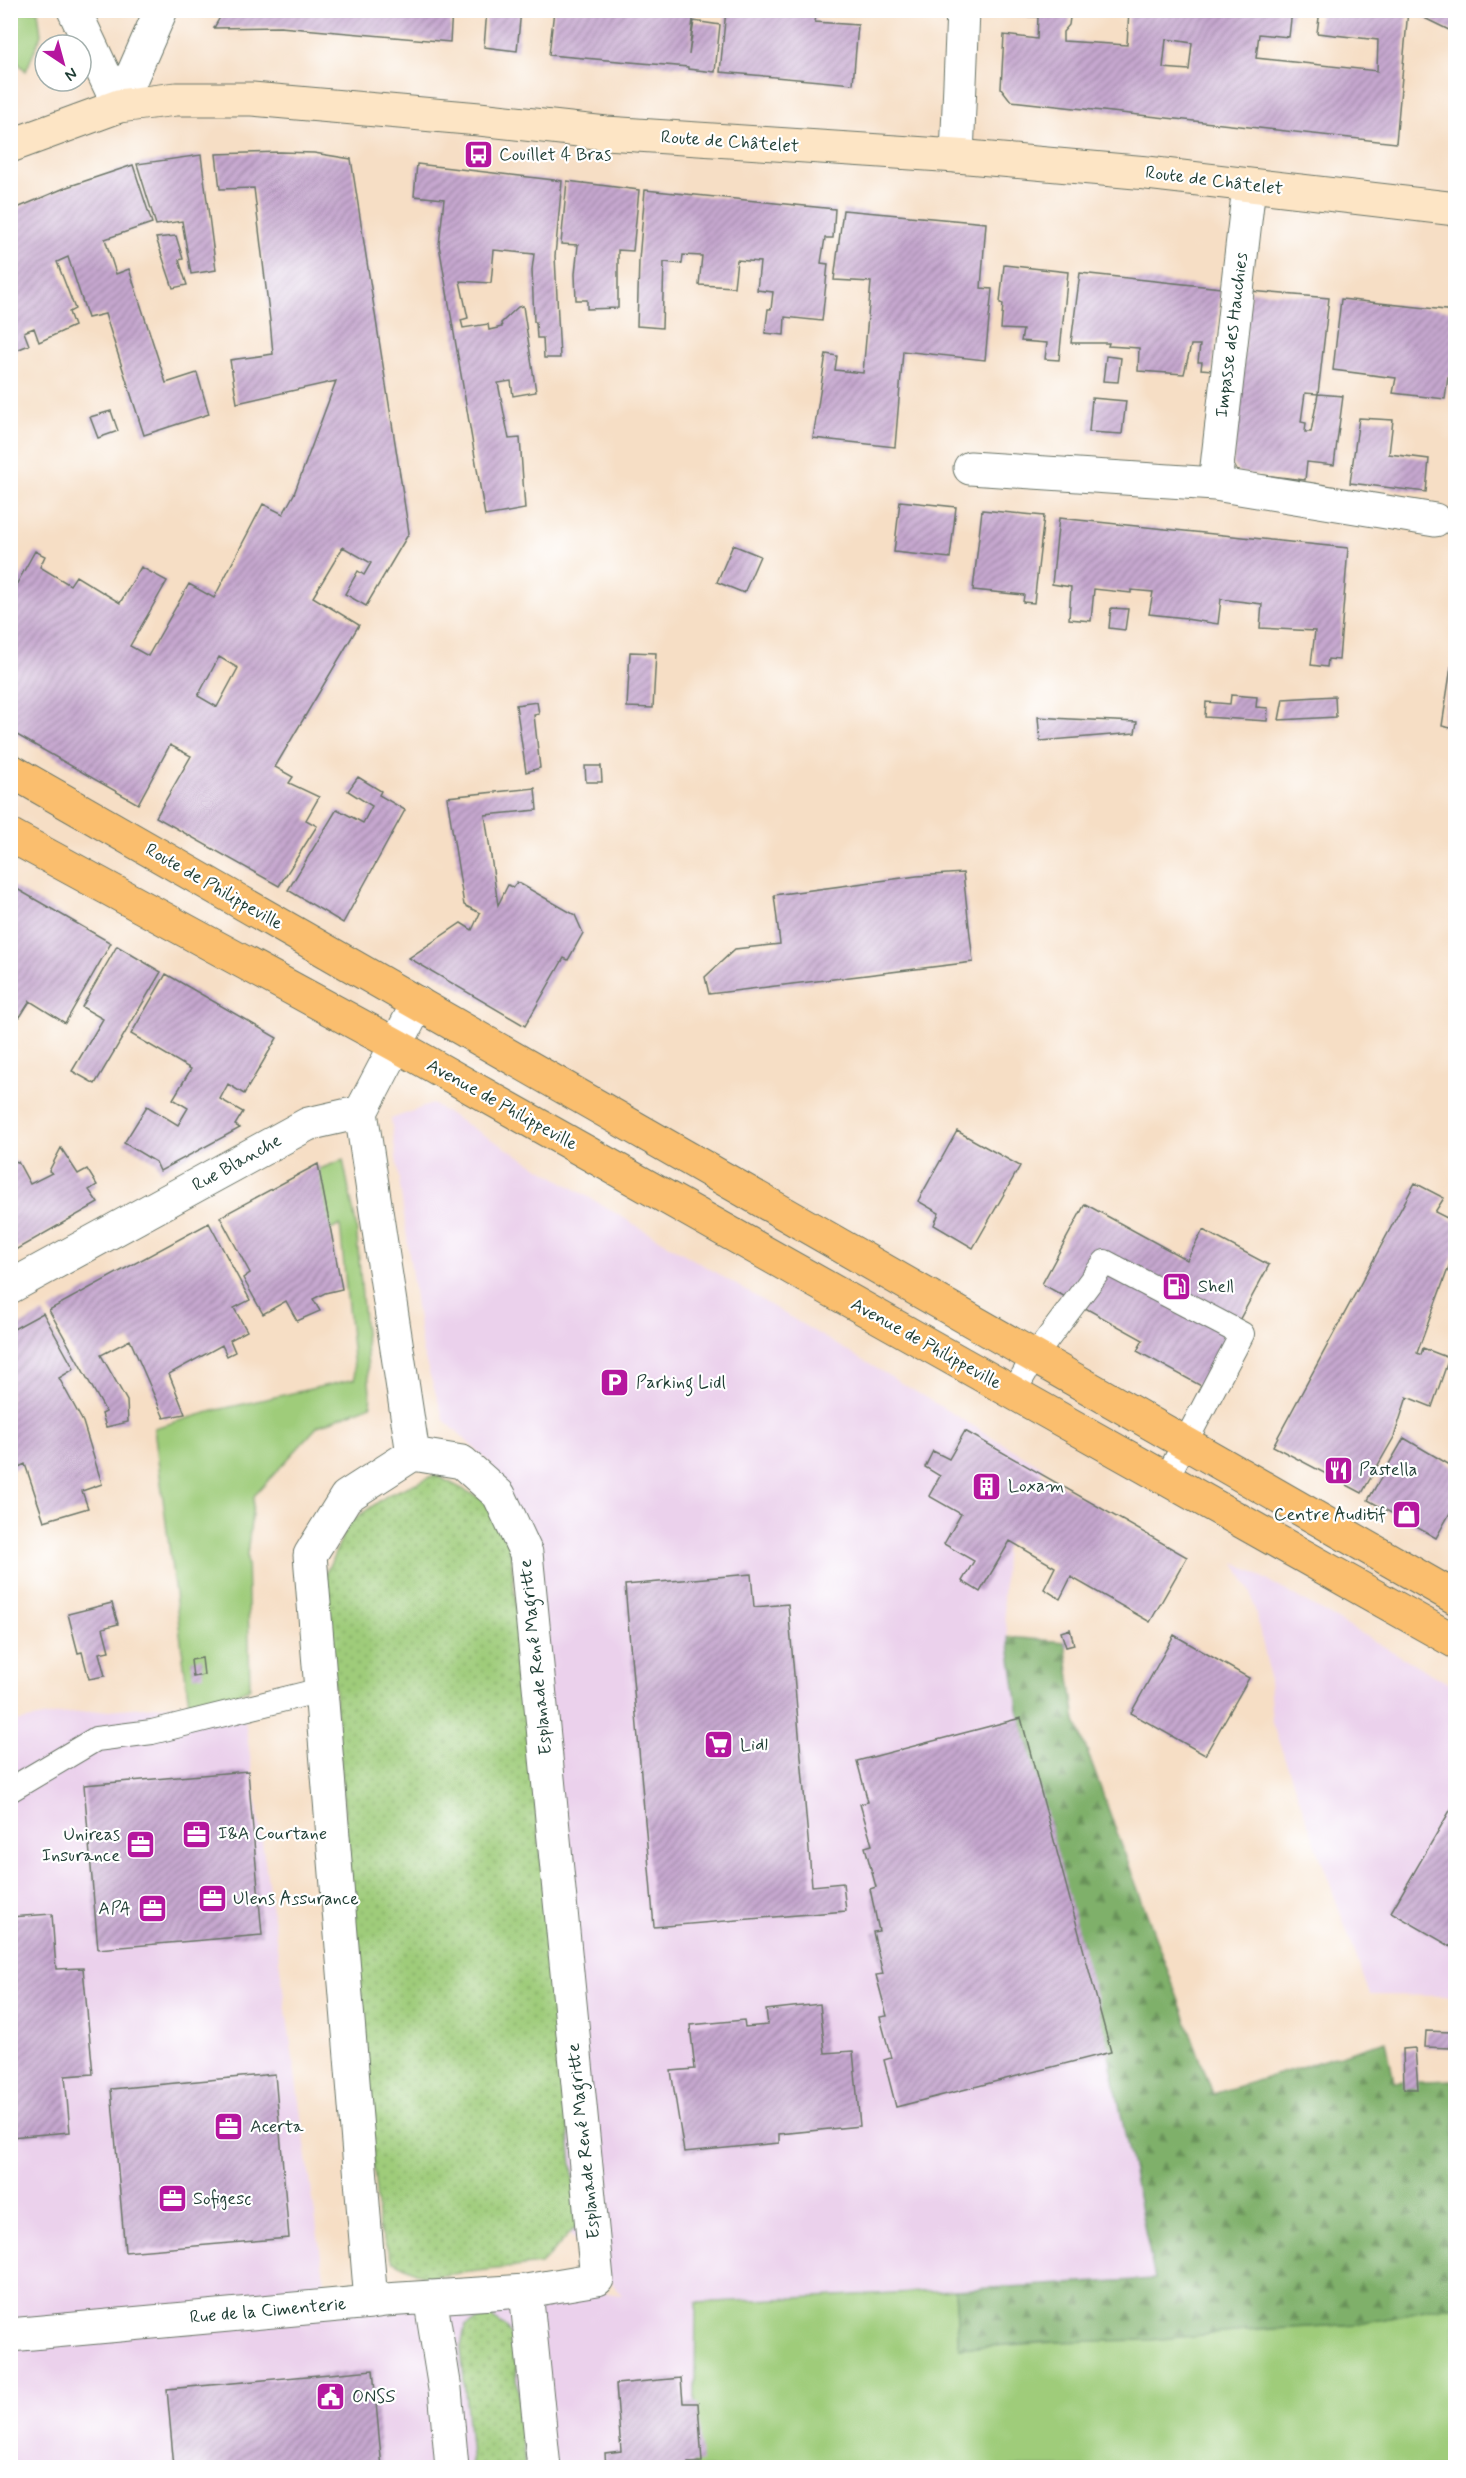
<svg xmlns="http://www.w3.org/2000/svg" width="1466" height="2478" font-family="Mynerve,sans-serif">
<defs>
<pattern id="forest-firs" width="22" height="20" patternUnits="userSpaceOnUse" patternTransform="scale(1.5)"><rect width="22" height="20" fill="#7fb06a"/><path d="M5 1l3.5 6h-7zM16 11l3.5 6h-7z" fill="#679058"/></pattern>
<pattern id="park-dots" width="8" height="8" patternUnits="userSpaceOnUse" patternTransform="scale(1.5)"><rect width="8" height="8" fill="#9fcc7a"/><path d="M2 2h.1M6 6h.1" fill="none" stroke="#81a765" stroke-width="1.8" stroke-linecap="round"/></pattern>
<pattern id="building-hatch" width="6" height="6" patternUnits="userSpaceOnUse" patternTransform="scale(1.5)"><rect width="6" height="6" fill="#c6a7cf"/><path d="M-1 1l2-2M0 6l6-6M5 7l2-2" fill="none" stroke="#a089a9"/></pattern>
</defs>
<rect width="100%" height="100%" fill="#fff"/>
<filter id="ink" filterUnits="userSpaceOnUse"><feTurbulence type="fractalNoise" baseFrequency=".0167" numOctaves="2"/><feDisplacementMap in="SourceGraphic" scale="12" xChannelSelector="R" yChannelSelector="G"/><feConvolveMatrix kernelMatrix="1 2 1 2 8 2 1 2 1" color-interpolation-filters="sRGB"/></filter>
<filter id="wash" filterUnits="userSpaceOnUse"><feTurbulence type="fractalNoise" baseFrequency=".008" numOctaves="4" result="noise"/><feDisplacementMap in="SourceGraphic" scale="24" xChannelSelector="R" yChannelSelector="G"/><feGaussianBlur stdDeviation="1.35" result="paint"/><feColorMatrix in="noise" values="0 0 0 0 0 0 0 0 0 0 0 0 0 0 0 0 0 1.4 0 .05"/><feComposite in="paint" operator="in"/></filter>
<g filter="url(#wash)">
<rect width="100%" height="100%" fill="#f6dec5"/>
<path fill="#ebd1ec" d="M432 1104 1044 1468 1006 1533 1003 1600 1008 1637 1018 1709 1103 2030 1155 2279 696 2303 694 2467 11 2468V1723L59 1714 242 1699 328 2306 551 2286 623 2295 570 2234 519 1537 490 1463 444 1420 422 1350 391 1119Z
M1235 1562 1455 1687V1996L1370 1995 1272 1723 1268 1667 1251 1593Z"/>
<path fill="#9fcc7a" stroke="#5f8457" stroke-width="1.5" d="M11 10 38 11 41 35 26 71 11 56Z
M343 1160 356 1224 371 1405 318 1426 254 1496 247 1555 250 1688 221 1701 189 1704 154 1428 217 1410 355 1379 340 1225 318 1237 288 1181Z
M955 2290 959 2348 1359 2324 1455 2305V2467L694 2468 696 2303Z"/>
<path fill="url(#forest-firs)" stroke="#4f764f" stroke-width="1.5" d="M1008 1637 1065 1642 1076 1721 1213 2094 1386 2041 1394 2082 1455 2080V2305L1359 2324 1255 2330 1151 2340 1046 2342 959 2348 955 2290 1155 2279 1107 2046 1018 1709Z"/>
<path fill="url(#park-dots)" stroke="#5f8457" stroke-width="1.5" d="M435 1475 486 1501 510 1547 578 2225 541 2264 426 2277 393 2261 379 2229 325 1575 349 1523 388 1495Z
M489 2315 506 2327 514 2343 525 2467H472L461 2348 465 2326Z"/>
<g id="blocks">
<path fill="url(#building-hatch)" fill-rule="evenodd" d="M224 10H452L450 42 280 27 214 28Z
M487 10H521L517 51 484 47Z
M554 10H694L689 55 694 21 720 25 715 72 688 69V67L549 55Z
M726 10H817L815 22 858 25 853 84 720 72Z
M1004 10H1071L1069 25 1063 32V41L1127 45 1129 10H1292L1289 37 1259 34 1256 58 1377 71 1378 40 1317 33 1320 10H1408L1396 143 1011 101 1001 88 1004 35 1037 39 1038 17 1004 15ZM1166 39 1192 43 1189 70 1163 68Z
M1408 10H1455V33Z
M280 152 314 153 351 159 409 533 366 606 345 594 358 571 364 575 371 563 343 547 313 597 359 625 275 767 293 777 289 783 319 797 306 820 317 826 279 886 156 817 191 756 170 745 138 804 10 731V596L35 551 45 556 40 567 70 585 76 576 120 603 141 567 167 581 130 646 148 656 189 584 214 598 263 504 283 514 294 494 336 381 237 403 230 360 273 354 270 321 254 188 220 189 216 154ZM219 657 238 668 217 707 198 696Z
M201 155 216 270 191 274 182 221 156 225 137 164Z
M417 164 562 181 555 256 560 358H544L543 338H537L536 322H534L532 270 534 254 494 250 491 283 460 281 468 318 461 320 463 328 488 324 489 330 502 327 501 323 518 307 523 306 536 392 513 396 511 381 498 383 509 439 520 438 525 509 485 516 439 245 444 199 414 196Z
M133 165 152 223 105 239 116 274 129 269 166 383 197 373 209 414 144 435 105 314 88 318 68 257 57 262 75 309 69 312 74 326 39 342 34 328 24 332 29 345 14 351 13 349 10 351V211L67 187Z
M567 181 639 190 633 251 618 250V308L587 309V300H576L575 274 578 245 561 244Z
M645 190 835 209 833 238H825L821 263 828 264 822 321 785 317 784 335 765 333 768 309H771L773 292 757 290 760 262 737 260 734 287 699 285 702 256 683 255 682 264 664 262 662 328 637 326 639 260Z
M843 210 986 223 981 288 992 289 985 360 903 351 895 447 813 438 826 354 837 356 835 370 863 373 871 282 834 280Z
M176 236 183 259 179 260 187 285 173 288 156 238Z
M1004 265 1068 272 1059 360 1045 359 1047 343 1021 341 1023 330 1001 329 1003 304 1000 303Z
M1080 273 1221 288 1212 370 1201 369 1202 362H1198L1200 345H1191L1184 374 1138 371 1139 348 1108 346 1109 343H1071Z
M1250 291 1329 298 1318 394 1305 393 1301 422 1306 423 1305 432H1311L1318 394 1343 396 1334 465 1307 462 1305 480 1238 472 1233 463Z
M1341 299 1455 311V378L1448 377 1445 399 1393 393 1396 378 1333 370Z
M1106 356 1121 358 1118 382 1103 381Z
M1092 398 1126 401 1122 434 1089 432Z
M111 411 118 431 98 438 90 417Z
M1359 418 1393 420 1389 454 1429 459 1426 492 1350 483Z
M900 501 956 507 950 558 894 552Z
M982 510 1044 516 1034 603 1023 602 1024 595 973 590Z
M1059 518 1348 548 1339 660 1328 659 1327 667 1311 665 1315 631 1260 628 1262 604 1221 599 1218 624 1186 619V618L1149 614 1153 592 1131 590V593L1094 589 1091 621 1069 619 1071 587 1052 584Z
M733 545 760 556 744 593 717 582Z
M1111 608 1128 609 1125 630 1109 628Z
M630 652 656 653 653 708 627 707Z
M1451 667 1455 668V729L1442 726Z
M1231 695 1257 697 1256 707 1268 708 1267 721 1205 717 1206 702 1230 704Z
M1335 696 1336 717 1279 720 1283 699Z
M537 702 539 714 534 715 540 768 526 772 516 705Z
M1038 717 1070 719 1137 722 1135 733 1040 741Z
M585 766H601L602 782H586Z
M358 777 381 791 379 795 405 810 343 923 288 890 337 809 363 823 372 806 348 791Z
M535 788 537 810 485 815 498 905 508 885 513 887 517 882 575 915 583 933 568 960 564 958 525 1026 409 958 461 923 472 930 480 913 464 905 447 797Z
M963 873 973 962 709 994 705 977 735 949 780 944 774 895 917 876Z
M10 885 111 943 65 1023 30 1001 20 1017 13 1013 10 1017Z
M117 946 161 972 95 1084 72 1071 103 1019 82 1007Z
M166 974 277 1038 244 1094 228 1084 220 1099 243 1112 235 1125 240 1128 160 1171 156 1162 124 1143 147 1106 178 1125 188 1108 173 1099 191 1069 131 1034Z
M957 1131 1020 1166 973 1248 934 1225 939 1213 918 1201Z
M61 1148 78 1174 87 1169 97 1185 89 1190 98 1203 10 1253V1160L18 1162 30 1184 52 1173 49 1171Z
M318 1164 342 1289 325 1293 313 1299 320 1311 297 1321 286 1301 263 1314 243 1278 250 1273 220 1217Z
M1415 1183 1444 1198 1435 1212 1455 1222V1250L1417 1353 1421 1355 1423 1348 1449 1358 1432 1407 1407 1397 1394 1437 1362 1493 1273 1446Z
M1085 1204 1187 1260 1203 1230 1269 1265 1203 1387 1137 1351 1143 1340 1042 1284Z
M209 1223 250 1300 234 1308 247 1331 230 1340 235 1352 227 1356 222 1345 169 1374 185 1414 164 1418 130 1340 101 1355 127 1401 128 1422 106 1427 102 1414 106 1412 49 1310Z
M43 1313 74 1369 59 1378 83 1422 102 1484 82 1491 88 1508 44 1521 25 1464 10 1471V1331Z
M965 1431 1187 1557 1150 1622 1071 1577 1060 1599 1044 1589 1055 1567 1010 1541 980 1592 962 1581 974 1561 944 1544 961 1514 929 1496 940 1476 925 1467 933 1451 949 1459Z
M1404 1438 1455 1468V1504L1436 1538 1368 1500Z
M751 1574 754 1607 788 1604 812 1886 843 1883 846 1911 654 1927 625 1585Z
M112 1603 118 1624 103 1628 109 1651 99 1653 105 1676 89 1679 82 1652 78 1653 68 1614Z
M1070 1629 1074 1645 1066 1647 1061 1632Z
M1174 1635 1249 1678 1205 1755 1131 1713Z
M202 1658 204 1675 193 1677 191 1660Z
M1021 1718 1111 2052 896 2107 884 2060 891 2058 880 2017 887 2016 876 1975 883 1974 873 1932 879 1931 870 1889 876 1887 865 1847 872 1845 860 1804 868 1802 857 1761Z
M248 1771 262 1935 98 1949 84 1785Z
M1455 1802V1949L1391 1912Z
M52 1914 56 1969 83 1968 93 2074 65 2076 70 2132 10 2137V1917Z
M820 2004 825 2053 853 2051 860 2126 779 2134V2143L684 2152 671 2071 695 2069 690 2025 744 2020 745 2027 768 2025 766 2010Z
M1426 2031 1451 2032 1450 2048 1425 2047Z
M1415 2048 1418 2089H1404L1403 2049Z
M275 2074 289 2238 125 2252 111 2089Z
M373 2370 382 2468H174L167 2389Z
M681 2378 683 2403H698L702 2462 688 2463V2468H606L605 2453 621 2451 616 2384Z"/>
</g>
</g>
<g filter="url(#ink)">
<use href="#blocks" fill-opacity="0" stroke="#6a7567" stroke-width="1.5"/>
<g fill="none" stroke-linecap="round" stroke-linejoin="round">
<defs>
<path id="lane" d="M1013 1393 1034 1357 1105 1262 1242 1334 1166 1479
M10 1790 96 1739 152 1732 321 1690"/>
<path id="street" d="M74 10 119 106
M119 106 161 10
M957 156 963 10
M970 468 1215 484 1435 520
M1215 484 1249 186
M361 1112 413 1454
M10 1287 308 1124 361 1112 418 1003
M526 2291 544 2468
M430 2297 445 2389 452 2468
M10 2335 371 2302 385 2300 526 2291 597 2279 526 1553 499 1495 462 1462 413 1454 346 1497 310 1555 371 2302"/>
<path id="secondary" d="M10 146 119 106 176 99H252L479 119 606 133 957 156 1147 173 1456 209"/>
<path id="primary" d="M10 770 1456 1598
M10 835 396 1045 1456 1642"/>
</defs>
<use href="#lane" stroke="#6a7567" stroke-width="26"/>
<use href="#street" stroke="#6a7567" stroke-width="35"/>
<use href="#secondary" stroke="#6a7567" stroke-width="35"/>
<use href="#primary" stroke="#6a7567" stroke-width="35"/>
<use href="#lane" stroke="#fff" stroke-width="24"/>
<use href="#street" stroke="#fff" stroke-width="33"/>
<use href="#secondary" stroke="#fde5c5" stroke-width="33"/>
<use href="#primary" stroke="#fabe6e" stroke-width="33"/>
</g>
</g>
<defs>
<symbol id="bus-square" viewBox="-11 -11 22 22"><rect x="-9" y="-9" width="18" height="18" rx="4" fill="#b5179e" stroke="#fff"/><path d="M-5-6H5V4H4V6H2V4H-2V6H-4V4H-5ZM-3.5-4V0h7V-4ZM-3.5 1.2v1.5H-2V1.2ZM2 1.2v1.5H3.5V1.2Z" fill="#fff"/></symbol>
<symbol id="fuel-square" viewBox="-11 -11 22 22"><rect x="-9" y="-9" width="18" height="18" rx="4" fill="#b5179e" stroke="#fff"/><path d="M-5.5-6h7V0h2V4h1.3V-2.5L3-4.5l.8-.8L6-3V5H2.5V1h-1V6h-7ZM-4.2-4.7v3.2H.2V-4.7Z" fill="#fff"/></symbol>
<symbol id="parking-square" viewBox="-11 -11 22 22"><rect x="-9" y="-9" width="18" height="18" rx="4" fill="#b5179e" stroke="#fff"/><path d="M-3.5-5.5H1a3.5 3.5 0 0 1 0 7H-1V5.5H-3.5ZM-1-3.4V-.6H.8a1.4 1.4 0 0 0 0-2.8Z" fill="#fff"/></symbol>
<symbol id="restaurant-square" viewBox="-11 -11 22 22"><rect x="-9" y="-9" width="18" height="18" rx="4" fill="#b5179e" stroke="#fff"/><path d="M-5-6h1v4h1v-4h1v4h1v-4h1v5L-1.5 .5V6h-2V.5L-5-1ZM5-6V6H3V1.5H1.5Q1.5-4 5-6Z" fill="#fff"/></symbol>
<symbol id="building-square" viewBox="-11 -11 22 22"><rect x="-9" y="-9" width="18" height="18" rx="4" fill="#b5179e" stroke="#fff"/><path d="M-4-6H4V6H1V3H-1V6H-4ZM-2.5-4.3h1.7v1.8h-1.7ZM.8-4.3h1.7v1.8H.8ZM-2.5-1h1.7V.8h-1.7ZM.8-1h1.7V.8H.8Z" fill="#fff"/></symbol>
<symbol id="shop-square" viewBox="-11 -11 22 22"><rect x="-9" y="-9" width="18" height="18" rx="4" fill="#b5179e" stroke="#fff"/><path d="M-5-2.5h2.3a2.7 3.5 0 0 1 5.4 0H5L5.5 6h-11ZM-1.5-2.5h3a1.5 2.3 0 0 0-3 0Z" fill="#fff"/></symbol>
<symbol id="supermarket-square" viewBox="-11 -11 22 22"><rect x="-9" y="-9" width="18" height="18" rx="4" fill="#b5179e" stroke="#fff"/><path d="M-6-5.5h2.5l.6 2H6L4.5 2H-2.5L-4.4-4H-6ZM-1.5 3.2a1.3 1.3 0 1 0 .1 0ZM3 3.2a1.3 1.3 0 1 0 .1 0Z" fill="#fff"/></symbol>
<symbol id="office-square" viewBox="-11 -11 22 22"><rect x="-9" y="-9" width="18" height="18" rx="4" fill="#b5179e" stroke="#fff"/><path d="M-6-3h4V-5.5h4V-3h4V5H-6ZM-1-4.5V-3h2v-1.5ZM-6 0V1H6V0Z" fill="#fff"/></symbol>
<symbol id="civic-square" viewBox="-11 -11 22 22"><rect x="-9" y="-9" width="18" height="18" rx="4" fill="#b5179e" stroke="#fff"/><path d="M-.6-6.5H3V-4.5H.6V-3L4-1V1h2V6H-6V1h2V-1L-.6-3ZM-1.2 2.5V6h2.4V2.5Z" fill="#fff"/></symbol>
</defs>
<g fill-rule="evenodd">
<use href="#bus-square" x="462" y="138" width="33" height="33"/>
<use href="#fuel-square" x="1160" y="1270" width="33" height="33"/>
<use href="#parking-square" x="598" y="1366" width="33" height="33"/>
<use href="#restaurant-square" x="1322" y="1454" width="33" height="33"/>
<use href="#building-square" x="970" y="1470" width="33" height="33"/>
<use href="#shop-square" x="1390" y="1498" width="33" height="33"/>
<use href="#supermarket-square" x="702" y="1728" width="33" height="33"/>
<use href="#office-square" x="180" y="1818" width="33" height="33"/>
<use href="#office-square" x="124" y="1828" width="33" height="33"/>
<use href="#office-square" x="196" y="1882" width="33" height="33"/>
<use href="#office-square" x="136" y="1892" width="33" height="33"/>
<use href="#office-square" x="212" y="2110" width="33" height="33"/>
<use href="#office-square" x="156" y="2182" width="33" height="33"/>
<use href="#civic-square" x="314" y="2380" width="33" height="33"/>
</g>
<g text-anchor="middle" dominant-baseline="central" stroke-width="4.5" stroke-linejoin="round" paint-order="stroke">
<g font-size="18" fill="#1f3d34" stroke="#fff">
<text transform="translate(730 142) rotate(4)">Route de Châtelet</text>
<text transform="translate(1214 181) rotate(7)">Route de Châtelet</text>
<text transform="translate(1232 335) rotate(-83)">Impasse des Hauchies</text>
<text transform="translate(214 887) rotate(30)">Route de Philippeville</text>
<text transform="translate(502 1105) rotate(29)">Avenue de Philippeville</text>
<text transform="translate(237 1163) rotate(-29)">Rue Blanche</text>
<text transform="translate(926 1344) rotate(29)">Avenue de Philippeville</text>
<text transform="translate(536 1657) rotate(-96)">Esplanade René Magritte</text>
<text transform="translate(584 2141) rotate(-96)">Esplanade René Magritte</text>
<text transform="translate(268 2311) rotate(-5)">Rue de la Cimenterie</text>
</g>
<g font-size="18" fill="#1f3d34" stroke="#fff" text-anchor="start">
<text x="499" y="155">Couillet 4 Bras</text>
<text x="1198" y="1287">Shell</text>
<text x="636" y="1383">Parking Lidl</text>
<text x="1359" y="1470">Pastella</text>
<text x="1008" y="1486">Loxam</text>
<text x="1386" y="1515" text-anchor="end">Centre Auditif</text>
<text x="740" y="1745">Lidl</text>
<text x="218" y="1834">I&amp;A Courtane</text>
<text x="120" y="1835" text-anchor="end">Unireas<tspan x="120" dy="21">Insurance</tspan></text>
<text x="233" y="1899">Ulens Assurance</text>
<text x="131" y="1909" text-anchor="end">APA</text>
<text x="250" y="2127">Acerta</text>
<text x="193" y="2199">Sofigesc</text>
<text x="352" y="2397">ONSS</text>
</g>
</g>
<rect width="1466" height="2478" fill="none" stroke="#fff" stroke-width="36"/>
<g transform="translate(63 63) rotate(144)"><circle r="28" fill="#ffffff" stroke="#a5b1ae" stroke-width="1.5"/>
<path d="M0-4.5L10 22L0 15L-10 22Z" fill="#b5179e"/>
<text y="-9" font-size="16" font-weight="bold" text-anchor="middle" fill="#1f3d34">N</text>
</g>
</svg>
